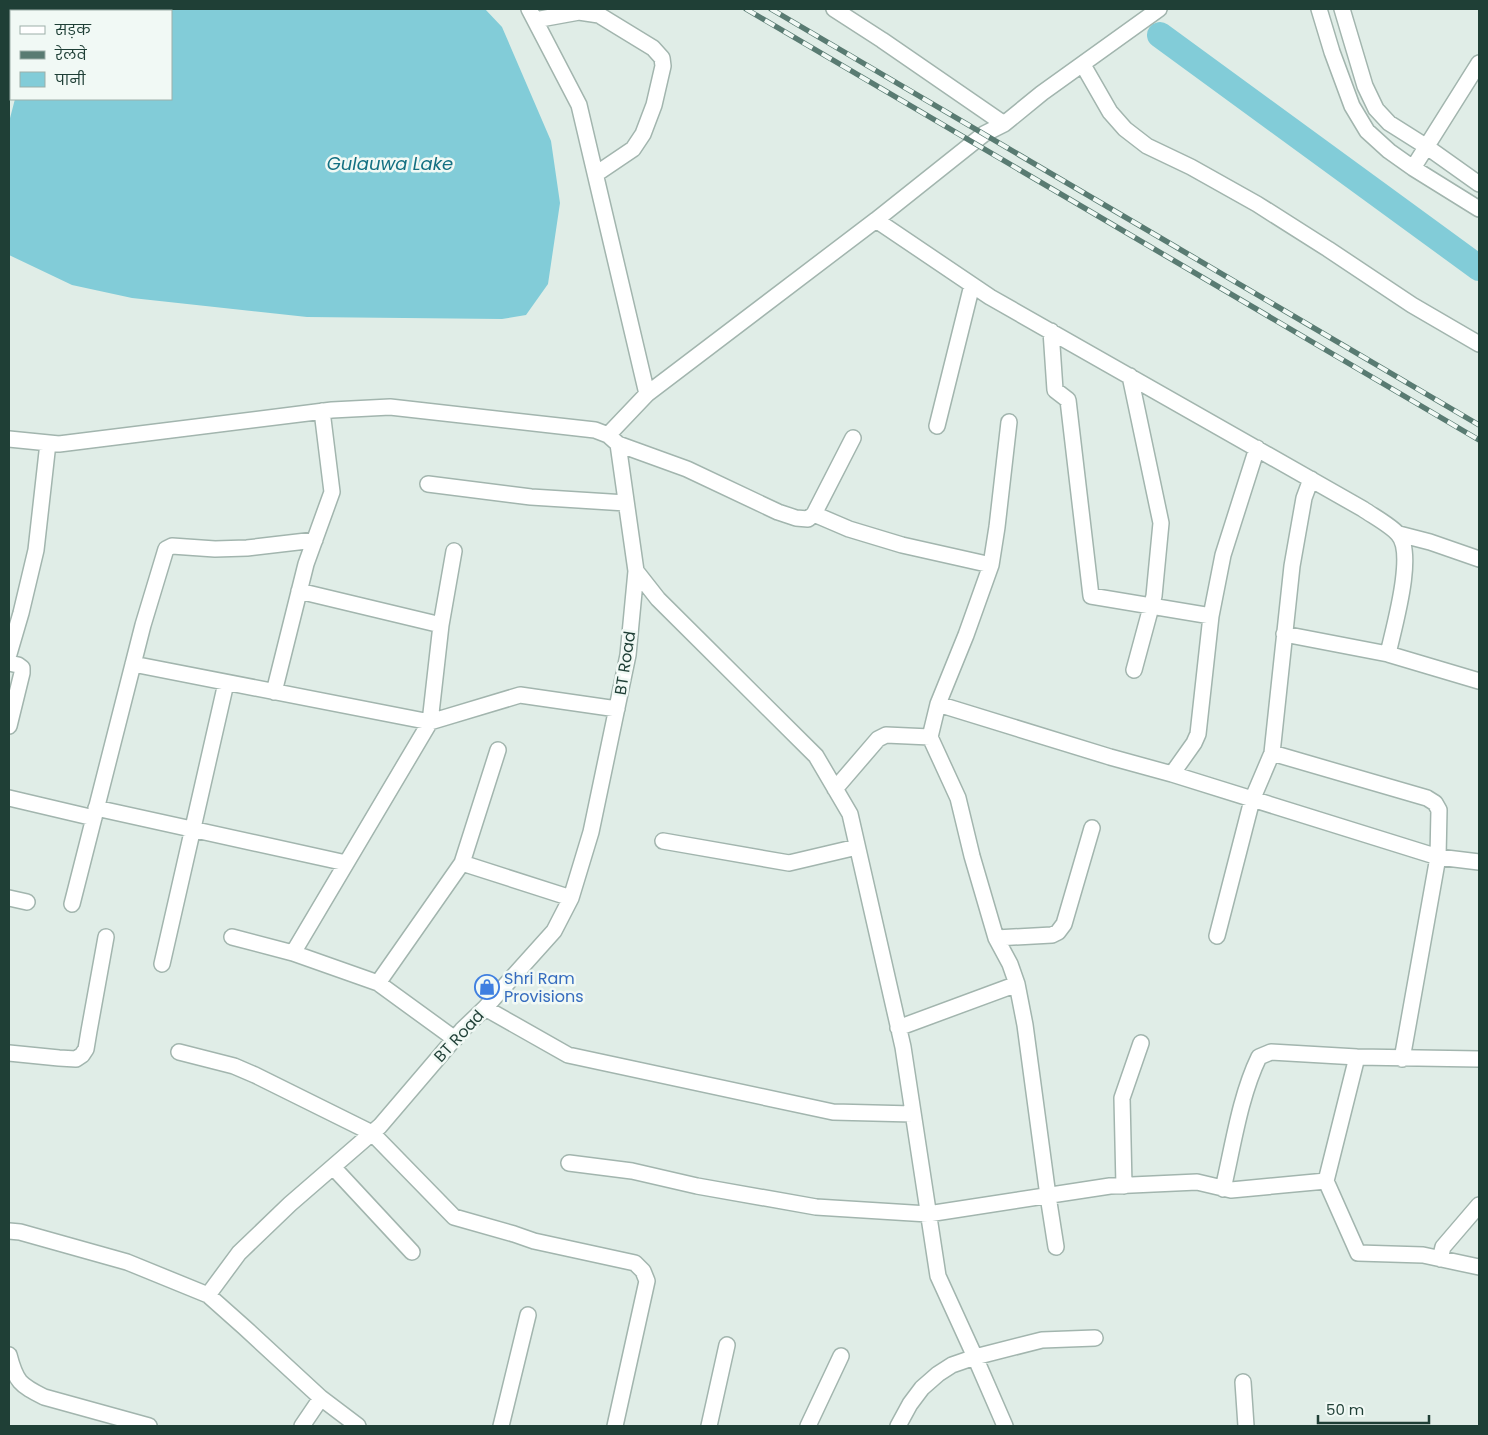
<svg xmlns="http://www.w3.org/2000/svg" width="1488" height="1435" font-family="Poppins,'Noto Sans Devanagari',sans-serif">
	<style>
		.water { fill: #82ccd8 }
		.lines { fill: none; stroke-linecap: round; stroke-linejoin: round }
		.river { stroke: #82ccd8; stroke-width: 26 }
		.minor-casing { stroke: #a2b5ae; stroke-width: 18 }
		.minor { stroke: #fff; stroke-width: 15 }
		.rail-casing { stroke: #597b72; stroke-width: 5.5 }
		.rail { stroke: #f1f9f5; stroke-width: 4; stroke-dasharray: 11; stroke-linecap: butt }
		.labels { text-anchor: middle; dominant-baseline: central; stroke-width: 5; stroke-linejoin: round; paint-order: stroke }
		.street-label { font-size: 16px; fill: #1f3f36; stroke: #f1f9f5 }
		.shop-label { font-size: 16px; fill: #366cbe; stroke: #f1f9f5; text-anchor: start }
		.water-label { font-size: 18px; font-style: italic; fill: #137082; stroke: #f1f9f5 }
	</style>
	<rect width="100%" height="100%" fill="#e0ede7"/>
	<!-- water -->
	<path class="water" d="M 42,9 L 485,9 L 502,27 L 551,141 L 560,203 L 548,284 L 526,315 L 502,319 L 307,317 L 132,298 L 72,285 L 9,255 L 9,122 L 15,99 L 171,99 L 171,11 L 40,11 Z"/>
	<g class="lines">
		<!-- river -->
		<path class="river" d="M 1160,35 L 1479,268"/>
		<defs>
			<path id="minor" d="M 529,9 L 579,105 L 647,394
				M 834,9 L 882,40 L 1004,124
				M 1319,9 L 1332,52 L 1352,106 L 1367,131 L 1389,151 L 1413,168 L 1479,209
				M 1342,9 L 1365,86 L 1376,109 L 1389,123 L 1427,147 L 1479,184
				M 535,20 L 579,12 L 599,15 L 653,48 L 662,58 L 663,66 L 654,105 L 643,134 L 633,149 L 596,174
				M 1083,65 L 1110,112 L 1125,129 L 1147,146 L 1191,167 L 1257,204 L 1328,249 L 1412,305 L 1479,344
				M 1413,168 L 1479,63
				M 876,220 L 990,297 L 1363,509 C 1373,516 1390,525 1398,534 C 1416,553 1393,630 1388,654
				M 1051,331 L 1055,390 L 1068,400 L 1091,596 L 1211,616
				M 1130,376 L 1161,523 L 1154,596 L 1134,670
				M 1009,422 L 997,527 L 991,565 L 966,635 L 938,704 L 930,737 L 958,798 L 972,856 L 996,938 L 1010,964 L 1017,984 L 1025,1025 L 1048,1196 L 1056,1247
				M 937,426 L 972,285
				M 608,435 L 647,394 L 876,220 L 984,134 L 1004,124 L 1042,93 L 1159,9
				M 9,439 L 59,444 L 332,410 L 390,407 L 595,430 L 608,435 L 618,444 L 636,571 L 658,599 L 816,756 L 850,814 L 903,1047 L 938,1276 L 975,1357 L 1005,1426
				M 618,444 L 687,469 L 778,512 L 796,518 L 808,519 L 814,514 L 853,438
				M 428,484 L 531,497 L 626,503
				M 814,514 L 849,529 L 902,545 L 991,565
				M 1399,534 L 1430,542 L 1479,559
				M 454,551 L 441,625 L 430,722 L 293,953 L 378,983 L 455,1039
				M 299,591 L 441,625
				M 1284,634 L 1388,654 L 1479,681
				M 9,654 L 21,613 L 36,550 L 48,443
				M 9,663 L 18,665 L 22,668 L 22,673 L 9,726
				M 133,664 L 430,722 L 520,695 L 617,709
				M 274,692 L 306,564 L 332,492 L 322,411
				M 938,704 L 1110,757 L 1172,774 L 1438,857 L 1479,862
				M 1272,753 L 1427,798 L 1435,803 L 1439,810 L 1438,857 L 1402,1059
				M 1172,774 L 1194,743 L 1198,734 L 1211,616 L 1223,555 L 1257,448
				M 835,789 L 878,739 L 886,735 L 930,737
				M 9,798 L 94,818
				M 96,808 L 346,863
				M 663,841 L 789,863 L 857,847
				M 462,863 L 571,898
				M 9,898 L 27,902
				M 72,904 L 143,625 L 166,549 L 172,546 L 215,549 L 247,548 L 315,540
				M 1217,936 L 1252,800 L 1272,753 L 1292,566 L 1304,498 L 1311,479
				M 232,937 L 293,953
				M 996,938 L 1052,935 L 1058,932 L 1064,924 L 1092,828
				M 162,964 L 226,683
				M 378,983 L 462,863 L 498,750
				M 485,1008 L 568,1055 L 833,1112 L 913,1114
				M 898,1028 L 1017,984
				M 179,1052 L 234,1066 L 255,1075 L 372,1133 L 454,1217 L 514,1234 L 534,1241 L 635,1263 L 643,1271 L 647,1281 L 615,1426
				M 9,1053 L 59,1058 L 76,1059 L 82,1055 L 86,1049 L 89,1031 L 106,937
				M 569,1163 L 632,1171 L 697,1186 L 816,1207 L 928,1214 L 1110,1186 L 1197,1182 L 1231,1190 L 1326,1181 L 1358,1253 L 1423,1255 L 1479,1267
				M 333,1167 L 412,1252
				M 1326,1181 L 1357,1057
				M 1124,1186 L 1122,1098 L 1141,1043
				M 1223,1189 C 1233,1146 1240,1096 1259,1057 L 1271,1052 L 1357,1057 L 1479,1059
				M 9,1231 L 20,1232 L 127,1262 L 208,1295 L 244,1327 L 321,1398 L 358,1426
				M 1440,1259 L 1443,1247 L 1479,1205
				M 208,1295 L 239,1253 L 290,1204 L 380,1126 L 462,1030 L 485,1008 L 554,931 L 571,898 L 591,832 L 628,655 L 636,571
				M 9,1355 C 16,1382 20,1385 44,1397 L 149,1426
				M 1243,1382 L 1246,1426
				M 302,1426 L 321,1398
				M 501,1426 L 528,1315
				M 709,1426 L 727,1345
				M 808,1426 L 841,1356
				M 898,1426 L 910,1404 L 922,1388 L 938,1374 L 952,1365 L 975,1357 L 1042,1340 L 1095,1338"/>
		</defs>
		<!-- minor casing -->
		<use href="#minor" class="minor-casing"/>
		<!-- minor -->
		<use href="#minor" class="minor"/>
		<defs>
			<path id="rail" d="M 746,9 L 1479,440
				M 771,9 L 1479,425"/>
		</defs>
		<!-- rail casing -->
		<use href="#rail" class="rail-casing"/>
		<!-- rail -->
		<use href="#rail" class="rail"/>
	</g>
	<!-- icons -->
	<defs>
		<symbol id="shop-ring" viewBox="-11 -11 22 22"><circle r="9.5" fill="#f1f9f5" stroke="#3f7fe0" stroke-width="1.5"/><path d="M-5-2.5h2.3a2.7 3.5 0 0 1 5.4 0H5L5.5 6h-11ZM-1.5-2.5h3a1.5 2.3 0 0 0-3 0Z" fill="#3f7fe0"/></symbol>
	</defs>
	<g fill-rule="evenodd">
		<use href="#shop-ring" x="473" y="973" width="28" height="28"/>
	</g>
	<g class="labels">
		<!-- street labels -->
		<g class="street-label">
			<text transform="translate(625 663) rotate(-81)">BT Road</text>
			<text transform="translate(459 1036) rotate(-47)">BT Road</text>
		</g>
		<!-- shop labels -->
		<g class="shop-label">
			<text x="504" y="978">Shri Ram<tspan x="504" dy="18">Provisions</tspan></text>
		</g>
		<!-- water labels -->
		<g class="water-label">
			<text x="390" y="163">Gulauwa Lake</text>
		</g>
	</g>
	<!-- border -->
	<rect width="1488" height="1435" fill="none" stroke="#1f3f36" stroke-width="20"/>
	<!-- legend -->
	<rect x="10" y="10" width="162" height="90" fill="#f1f9f5" stroke="#9dafa9"/>
	<rect x="20" y="26" width="25" height="8" fill="#ffffff" stroke="#9dafa9"/>
	<text x="55" y="35" font-size="15" fill="#1f3f36">सड़क</text>
	<rect x="20" y="51" width="25" height="8" fill="#597b72" stroke="#9dafa9"/>
	<text x="55" y="60" font-size="15" fill="#1f3f36">रेलवे</text>
	<rect x="20" y="72" width="25" height="15" fill="#82ccd8" stroke="#9dafa9"/>
	<text x="55" y="85" font-size="15" fill="#1f3f36">पानी</text>
	<!-- scale -->
	<path d="M1318 1415v8h111v-8" fill="none" stroke="#1f3f36" stroke-width="2.5"/>
	<text x="1326" y="1415" font-size="15" fill="#1f3f36" stroke="#f1f9f5" stroke-width="4" paint-order="stroke">50 m</text>
</svg>
